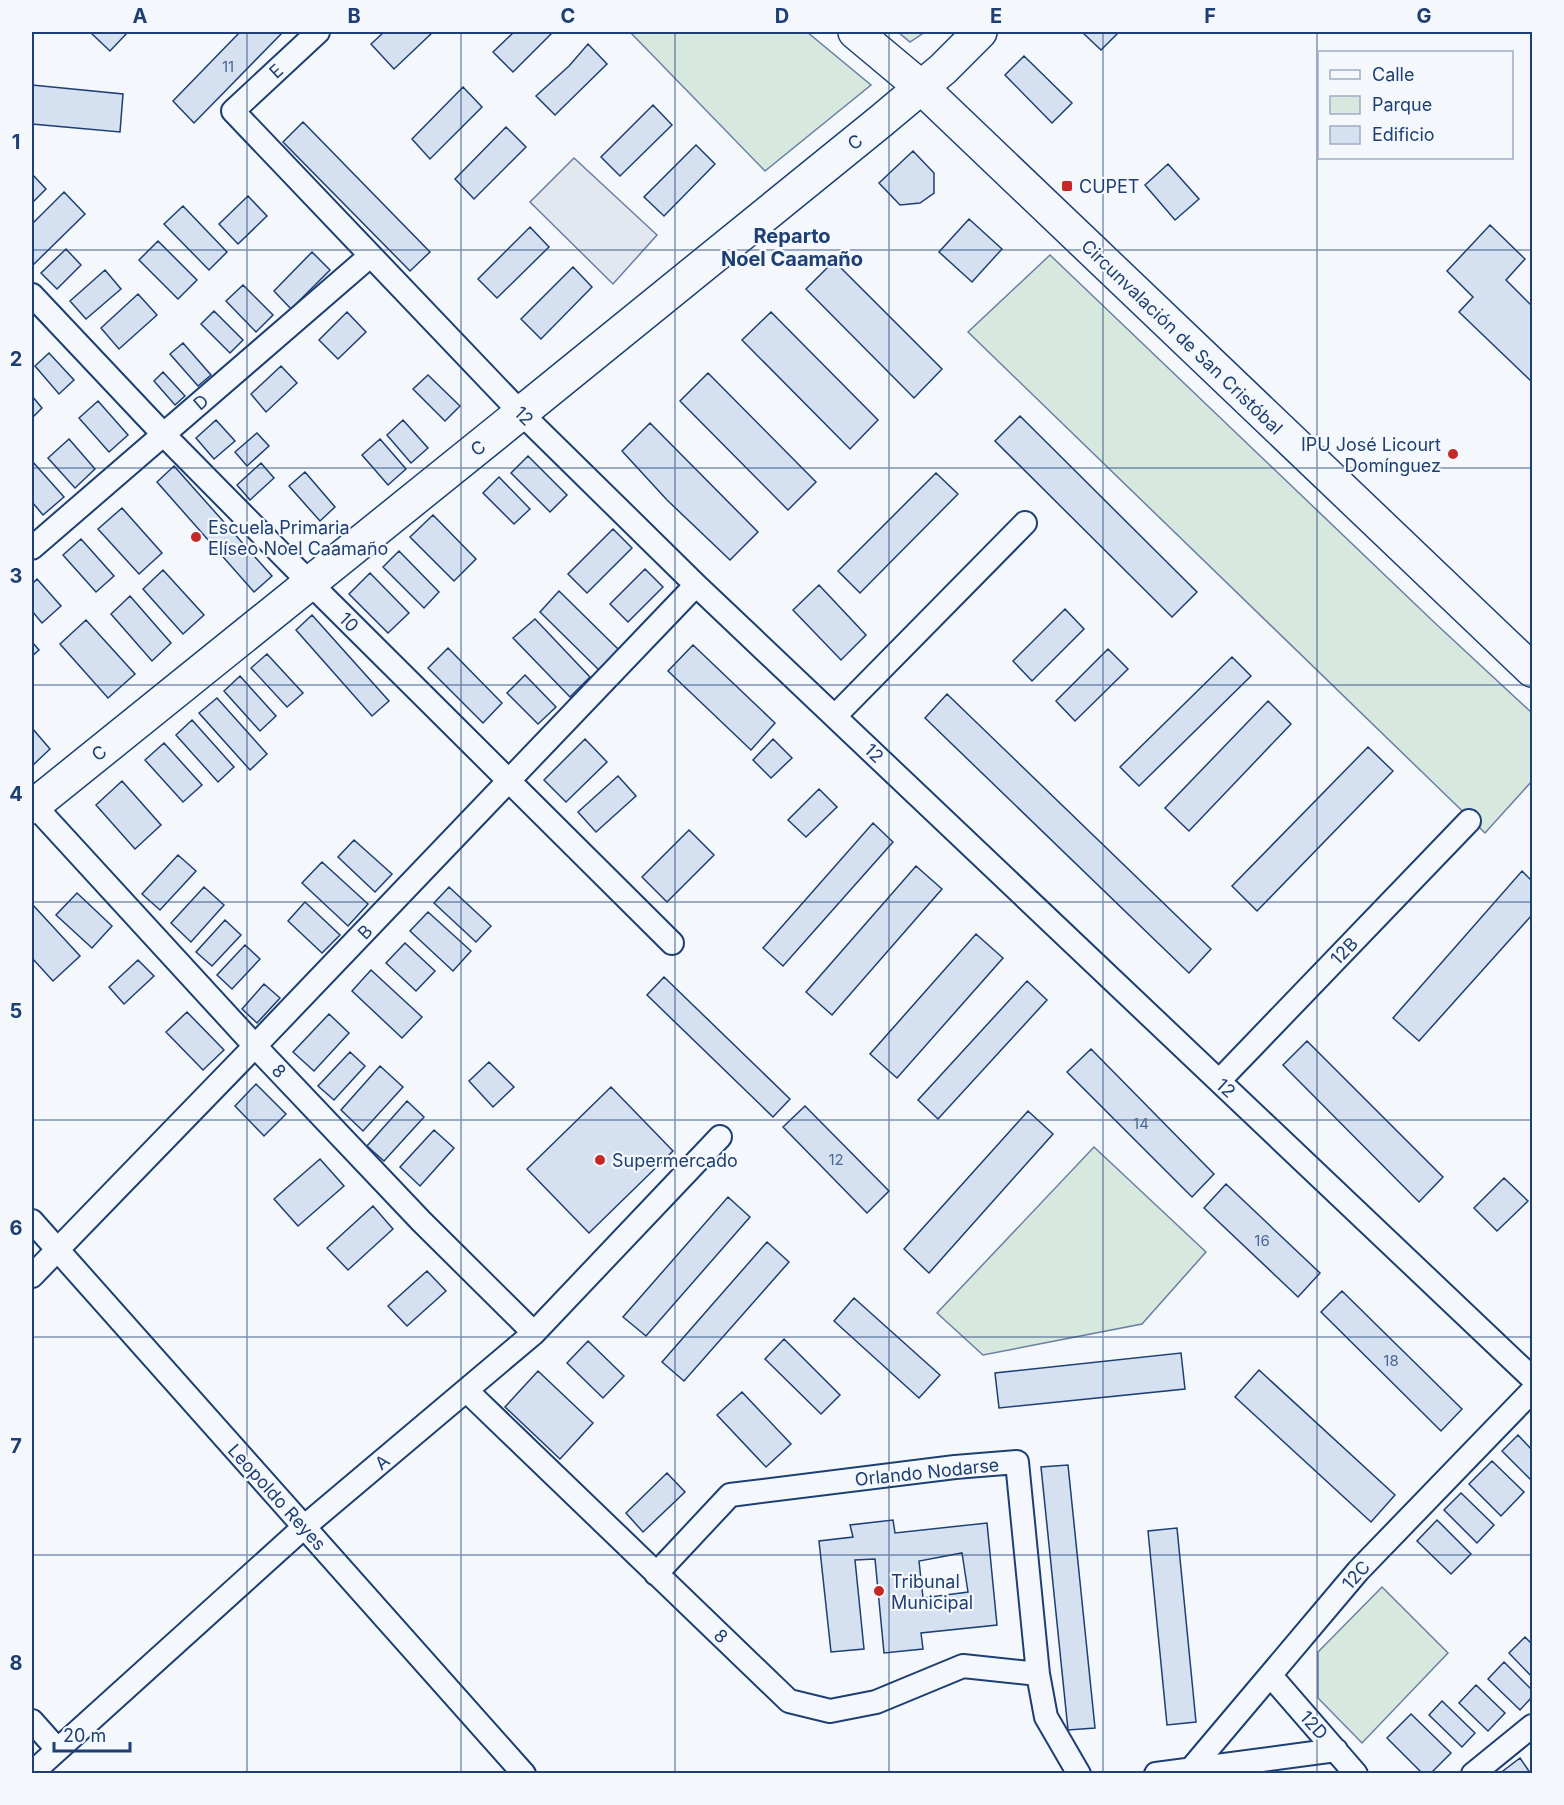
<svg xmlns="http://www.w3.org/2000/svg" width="1564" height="1805" font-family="Inter,sans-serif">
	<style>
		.green { fill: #d7e8df; stroke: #687fa3; stroke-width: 1.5 }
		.parking { fill: #e3e8f0; stroke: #687fa3; stroke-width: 1.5 }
		.building { fill: #d5e0f0; stroke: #1d3f73; stroke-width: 1.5; fill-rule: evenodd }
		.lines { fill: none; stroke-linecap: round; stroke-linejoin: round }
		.street-casing { stroke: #1d3f73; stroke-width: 26 }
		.secondary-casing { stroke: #1d3f73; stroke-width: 36 }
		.street { stroke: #f4f7fb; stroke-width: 22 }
		.secondary { stroke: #f4f7fb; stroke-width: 33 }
		.grid { fill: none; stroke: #1d3f73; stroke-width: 1.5; stroke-opacity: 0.55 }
		.poi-dot { fill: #c62828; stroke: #f4f7fb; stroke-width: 2 }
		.labels { text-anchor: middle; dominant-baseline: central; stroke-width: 4.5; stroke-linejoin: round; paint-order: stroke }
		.number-label { font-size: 15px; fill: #4b6792 }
		.street-label { font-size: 18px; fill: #1d3f73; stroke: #f4f7fb }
		.poi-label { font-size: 18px; fill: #1d3f73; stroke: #f4f7fb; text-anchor: start }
		.neighbourhood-label { font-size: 20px; font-weight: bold; fill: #1d3f73; stroke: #f4f7fb }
		.neatline { fill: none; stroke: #1d3f73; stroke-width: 2 }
		.grid-label { font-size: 20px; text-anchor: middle; font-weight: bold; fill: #1d3f73 }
	</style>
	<rect width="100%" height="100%" fill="#f4f7fb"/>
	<!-- green -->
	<path class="green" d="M 630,32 L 807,32 L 871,85 L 765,171 Z
		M 898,32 L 925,32 L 910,42 Z
		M 1050,255 L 1436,624 L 1532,713 L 1532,781 L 1485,833 L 968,332 Z
		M 1094,1147 L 1206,1252 L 1142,1324 L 983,1355 L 937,1313 Z
		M 1382,1587 L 1448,1653 L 1362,1743 L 1318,1698 L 1318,1652 Z"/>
	<!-- parking -->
	<path class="parking" d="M 574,158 L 657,235 L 613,284 L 530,202 Z"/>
	<!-- building -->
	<path class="building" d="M 90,32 L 128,32 L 110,51 Z
		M 240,32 L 283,32 L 194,123 L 173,101 Z
		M 384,32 L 433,32 L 394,69 L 371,44 Z
		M 514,32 L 553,32 L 513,72 L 493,52 Z
		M 1082,32 L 1119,32 L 1101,50 Z
		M 588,44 L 607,64 L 555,115 L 536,96 L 569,66 Z
		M 1024,56 L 1072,103 L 1052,123 L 1005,75 Z
		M 32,85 L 123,94 L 120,132 L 32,124 Z
		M 463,87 L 482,107 L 430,159 L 412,139 Z
		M 653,105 L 672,125 L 620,176 L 601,157 Z
		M 303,122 L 430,252 L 410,271 L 283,142 Z
		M 506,127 L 526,147 L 474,199 L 455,179 Z
		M 696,145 L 715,164 L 664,216 L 644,197 Z
		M 913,151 L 934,173 L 934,193 L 920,203 L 900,205 L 879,183 Z
		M 1168,164 L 1199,199 L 1175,220 L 1145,185 Z
		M 32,174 L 46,189 L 32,203 Z
		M 64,192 L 85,214 L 32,266 L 32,224 Z
		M 248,196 L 267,216 L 238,244 L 219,224 Z
		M 183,206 L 227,252 L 209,270 L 164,224 Z
		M 969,219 L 1002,249 L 972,282 L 939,252 Z
		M 1490,225 L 1525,259 L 1506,280 L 1532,306 L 1532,382 L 1459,312 L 1473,297 L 1447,271 Z
		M 530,227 L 549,247 L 497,298 L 478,279 Z
		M 158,241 L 197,280 L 178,299 L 139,260 Z
		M 66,249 L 81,265 L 57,289 L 41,273 Z
		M 312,252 L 330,270 L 291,309 L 274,291 Z
		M 834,261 L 942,369 L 914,398 L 806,289 Z
		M 573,267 L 592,287 L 541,339 L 521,319 Z
		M 105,270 L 121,289 L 86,319 L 70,301 Z
		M 243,285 L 273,315 L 256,332 L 226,301 Z
		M 138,294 L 157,315 L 119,349 L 101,328 Z
		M 214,311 L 243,340 L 230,353 L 201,324 Z
		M 347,312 L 366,332 L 338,359 L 319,340 Z
		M 771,312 L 878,420 L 850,449 L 742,340 Z
		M 183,343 L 211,375 L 198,386 L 170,354 Z
		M 49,353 L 74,380 L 59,394 L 35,366 Z
		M 281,366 L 297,383 L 266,412 L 251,394 Z
		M 163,372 L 185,396 L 175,405 L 154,381 Z
		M 708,373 L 816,482 L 788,510 L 680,401 Z
		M 428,375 L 460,406 L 445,421 L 413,389 Z
		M 32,396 L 42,408 L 32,418 Z
		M 98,401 L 128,435 L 109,452 L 79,418 Z
		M 1020,416 L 1197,592 L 1172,617 L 995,441 Z
		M 216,420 L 235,441 L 214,459 L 196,438 Z
		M 403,420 L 428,448 L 411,463 L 387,435 Z
		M 650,423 L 758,532 L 730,560 L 667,500 L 622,451 Z
		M 257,433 L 269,446 L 247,466 L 235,452 Z
		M 69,439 L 95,469 L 75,488 L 48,458 Z
		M 380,439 L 406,469 L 388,485 L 362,455 Z
		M 528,456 L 567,495 L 550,512 L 511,473 Z
		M 32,461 L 64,497 L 43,515 L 32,502 Z
		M 261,463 L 274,478 L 250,500 L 237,485 Z
		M 174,466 L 272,576 L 254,592 L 157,482 Z
		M 305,472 L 335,507 L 320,521 L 289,486 Z
		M 936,473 L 958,494 L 860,593 L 838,571 Z
		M 499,477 L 530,509 L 514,524 L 483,493 Z
		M 122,508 L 162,553 L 139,574 L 98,529 Z
		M 433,515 L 476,559 L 454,581 L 410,537 Z
		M 613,529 L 632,548 L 587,593 L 568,574 Z
		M 81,539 L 114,576 L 96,592 L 63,555 Z
		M 399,551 L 439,592 L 424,608 L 383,567 Z
		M 645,569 L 663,587 L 628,622 L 610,604 Z
		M 163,570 L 204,615 L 183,634 L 143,589 Z
		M 370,573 L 409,613 L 388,633 L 349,594 Z
		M 37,579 L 61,606 L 42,623 L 32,611 L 32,584 Z
		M 819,585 L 866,635 L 841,660 L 793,610 Z
		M 559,591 L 619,650 L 599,670 L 540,612 Z
		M 130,596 L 171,643 L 152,661 L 111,614 Z
		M 1065,609 L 1084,629 L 1032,681 L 1013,661 Z
		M 312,615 L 389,701 L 372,716 L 296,630 Z
		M 535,619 L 590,677 L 570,697 L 513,638 Z
		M 86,620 L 135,674 L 108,698 L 60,644 Z
		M 32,642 L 39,650 L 32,656 Z
		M 693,645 L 775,723 L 751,750 L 668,671 Z
		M 448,648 L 502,703 L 483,723 L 428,668 Z
		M 1108,649 L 1128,669 L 1075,721 L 1056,701 Z
		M 267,654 L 303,693 L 287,707 L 251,668 Z
		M 1232,657 L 1251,676 L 1139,786 L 1120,767 Z
		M 525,675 L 556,707 L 538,724 L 507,693 Z
		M 240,676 L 276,716 L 260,731 L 224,691 Z
		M 947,694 L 1211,949 L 1189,973 L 925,718 Z
		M 217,698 L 267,754 L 250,770 L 199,713 Z
		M 1268,701 L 1291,724 L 1189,831 L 1165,808 Z
		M 192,720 L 234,767 L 218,782 L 176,735 Z
		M 32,728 L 50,749 L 32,766 Z
		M 585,739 L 607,762 L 566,802 L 544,780 Z
		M 773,739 L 792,758 L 771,778 L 753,760 Z
		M 164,743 L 202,785 L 183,802 L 145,760 Z
		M 1368,747 L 1393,771 L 1257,911 L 1232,886 Z
		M 618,776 L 636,796 L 596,832 L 578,812 Z
		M 122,781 L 161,825 L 135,849 L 96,805 Z
		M 819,789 L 837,807 L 806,837 L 788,820 Z
		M 873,823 L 893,842 L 783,966 L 763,948 Z
		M 689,830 L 714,855 L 667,902 L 642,877 Z
		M 354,840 L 392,874 L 375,892 L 338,857 Z
		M 178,855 L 196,871 L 160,910 L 142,894 Z
		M 322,862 L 368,904 L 348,926 L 302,883 Z
		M 916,866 L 942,889 L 832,1015 L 806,992 Z
		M 1522,871 L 1532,881 L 1532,915 L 1419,1041 L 1393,1018 Z
		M 204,887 L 224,905 L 191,942 L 171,923 Z
		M 449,887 L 491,926 L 476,942 L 434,903 Z
		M 77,893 L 112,926 L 92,948 L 56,915 Z
		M 305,902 L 340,935 L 322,953 L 288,921 Z
		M 32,904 L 80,956 L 53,981 L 32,958 Z
		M 428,912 L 471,951 L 453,971 L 410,931 Z
		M 225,920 L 241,935 L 212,966 L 196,952 Z
		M 976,934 L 1003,958 L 897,1078 L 870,1054 Z
		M 405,943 L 435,971 L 416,991 L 386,963 Z
		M 245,945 L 260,959 L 232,989 L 217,975 Z
		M 138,960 L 154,976 L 124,1004 L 109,987 Z
		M 371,970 L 422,1017 L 402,1038 L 352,991 Z
		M 664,977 L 790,1099 L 773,1117 L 647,995 Z
		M 1027,981 L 1047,1000 L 938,1119 L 918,1100 Z
		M 264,984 L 280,998 L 257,1023 L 242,1009 Z
		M 187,1012 L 224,1050 L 203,1070 L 166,1032 Z
		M 329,1014 L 349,1033 L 314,1071 L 293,1052 Z
		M 1307,1041 L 1443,1177 L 1419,1202 L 1283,1065 Z
		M 1091,1049 L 1214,1174 L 1192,1197 L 1067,1072 Z
		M 350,1052 L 365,1066 L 334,1100 L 318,1086 Z
		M 489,1062 L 514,1087 L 493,1107 L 469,1081 Z
		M 380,1066 L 403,1087 L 363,1131 L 341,1110 Z
		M 256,1084 L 286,1114 L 264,1136 L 235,1106 Z
		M 611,1087 L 673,1151 L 589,1233 L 527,1169 Z
		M 407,1101 L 424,1117 L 384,1161 L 367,1146 Z
		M 805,1106 L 889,1191 L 867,1213 L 783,1127 Z
		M 1028,1111 L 1053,1134 L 929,1273 L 904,1249 Z
		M 434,1130 L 454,1148 L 420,1186 L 400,1167 Z
		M 320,1159 L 344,1186 L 298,1226 L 274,1199 Z
		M 1504,1178 L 1528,1201 L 1497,1231 L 1474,1208 Z
		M 1226,1184 L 1320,1273 L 1298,1297 L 1204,1208 Z
		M 728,1197 L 750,1217 L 646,1336 L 623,1317 Z
		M 373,1206 L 393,1229 L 348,1270 L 327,1248 Z
		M 767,1242 L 789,1262 L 684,1381 L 662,1362 Z
		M 427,1271 L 446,1291 L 407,1326 L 388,1306 Z
		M 1342,1291 L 1462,1409 L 1441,1431 L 1321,1312 Z
		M 854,1298 L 940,1375 L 919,1398 L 834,1321 Z
		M 784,1339 L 840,1395 L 821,1414 L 765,1359 Z
		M 588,1341 L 624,1376 L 603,1398 L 567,1363 Z
		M 1181,1353 L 1185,1389 L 999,1408 L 995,1373 Z
		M 1259,1370 L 1395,1495 L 1371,1522 L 1235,1397 Z
		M 538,1371 L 593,1423 L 560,1459 L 505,1407 Z
		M 742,1392 L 791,1444 L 766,1467 L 717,1415 Z
		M 1518,1435 L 1532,1450 L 1532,1481 L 1502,1451 Z
		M 1492,1461 L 1524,1492 L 1501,1516 L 1469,1484 Z
		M 1068,1465 L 1095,1728 L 1068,1730 L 1041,1467 Z
		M 667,1473 L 685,1492 L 643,1532 L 626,1513 Z
		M 1461,1493 L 1494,1525 L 1477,1543 L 1444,1510 Z
		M 893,1520 L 895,1533 L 987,1523 L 997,1625 L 921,1633 L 923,1649 L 884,1653 L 875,1559 L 855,1560 L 864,1649 L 831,1652 L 819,1541 L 853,1537 L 850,1525 ZM 962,1553 L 968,1592 L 923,1598 L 919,1561 Z
		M 1437,1520 L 1471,1554 L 1451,1574 L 1417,1541 Z
		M 1177,1528 L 1196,1722 L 1167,1725 L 1148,1531 Z
		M 1525,1637 L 1532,1644 L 1532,1677 L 1509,1653 Z
		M 1504,1662 L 1532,1690 L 1532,1697 L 1520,1710 L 1488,1679 Z
		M 1476,1685 L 1505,1713 L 1488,1731 L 1459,1703 Z
		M 1442,1701 L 1475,1733 L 1462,1747 L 1429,1715 Z
		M 1411,1714 L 1451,1753 L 1430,1774 L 1423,1774 L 1387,1738 Z
		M 1520,1758 L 1531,1774 L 1499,1774 Z"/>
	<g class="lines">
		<defs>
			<path id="street" d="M 318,32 L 233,111 L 521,413 L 696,585 L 1532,1378
				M 32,295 L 164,435 L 310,583 L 672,943
				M 32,548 L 370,256
				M 835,716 L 1025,523
				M 32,803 L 255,1046 L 421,1221 L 534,1333
				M 1219,1081 L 1469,821
				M 32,1221 L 524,1774
				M 32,1276 L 255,1046 L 696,585
				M 467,1391 L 789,1701 L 830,1711 L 876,1702 L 963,1666 L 1038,1674
				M 656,1574 L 730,1495 L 955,1467 L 1017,1462 L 1038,1674 L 1046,1717 L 1079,1774
				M 1271,1676 L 1356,1774
				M 32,1721 L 57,1749
				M 1191,1769 L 1358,1571 L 1532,1391
				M 32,1773 L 304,1527 L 534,1333 L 720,1137
				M 1156,1774 L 1336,1750
				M 1473,1774 L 1532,1726"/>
			<path id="secondary" d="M 855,32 L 922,88 L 1532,670
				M 32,807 L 537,400 L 881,121 L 943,69 L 980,32"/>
		</defs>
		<!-- street casing -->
		<use href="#street" class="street-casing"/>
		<!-- secondary casing -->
		<use href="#secondary" class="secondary-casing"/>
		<!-- street -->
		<use href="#street" class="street"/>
		<!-- secondary -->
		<use href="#secondary" class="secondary"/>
	</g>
	<!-- grid -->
	<path class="grid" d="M 247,32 L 247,1774M 461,32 L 461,1774M 675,32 L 675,1774M 889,32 L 889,1774M 1103,32 L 1103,1774M 1317,32 L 1317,1774M 32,250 L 1532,250M 32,468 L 1532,468M 32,685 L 1532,685M 32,902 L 1532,902M 32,1120 L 1532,1120M 32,1337 L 1532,1337M 32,1555 L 1532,1555"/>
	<!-- markers -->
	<g class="poi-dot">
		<rect x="1061" y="180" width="12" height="12" rx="3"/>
		<circle cx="1453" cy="454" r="6"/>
		<circle cx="196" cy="537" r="6"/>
		<circle cx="600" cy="1160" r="6"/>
		<circle cx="879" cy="1591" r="6"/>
	</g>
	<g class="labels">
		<!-- number labels -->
		<g class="number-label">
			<text x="228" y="66">11</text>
			<text x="1141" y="1123">14</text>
			<text x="836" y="1159">12</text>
			<text x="1262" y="1240">16</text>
			<text x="1391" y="1360">18</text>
		</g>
		<!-- street labels -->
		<g class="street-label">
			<text transform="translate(276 71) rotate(-43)">E</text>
			<text transform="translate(855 142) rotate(-39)">C</text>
			<text transform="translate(1182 337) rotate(44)">Circunvalación de San Cristóbal</text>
			<text transform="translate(201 402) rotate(-41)">D</text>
			<text transform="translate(524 416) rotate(45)">12</text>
			<text transform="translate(478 448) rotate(-39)">C</text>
			<text transform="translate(349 622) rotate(45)">10</text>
			<text transform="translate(99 753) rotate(-39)">C</text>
			<text transform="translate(874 753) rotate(44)">12</text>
			<text transform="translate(365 932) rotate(-46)">B</text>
			<text transform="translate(1344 951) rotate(-46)">12B</text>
			<text transform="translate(279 1071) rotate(47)">8</text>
			<text transform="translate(1226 1088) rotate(43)">12</text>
			<text transform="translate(382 1462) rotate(-40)">A</text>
			<text transform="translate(927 1472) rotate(-6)">Orlando Nodarse</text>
			<text transform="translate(277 1497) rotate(48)">Leopoldo Reyes</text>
			<text transform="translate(1356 1575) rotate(-48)">12C</text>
			<text transform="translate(721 1636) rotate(44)">8</text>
			<text transform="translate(1314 1725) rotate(48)">12D</text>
		</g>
		<!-- poi labels -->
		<g class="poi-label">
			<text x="1079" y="186">CUPET</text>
			<text x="1441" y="444" text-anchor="end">IPU José Licourt<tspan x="1441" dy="21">Domínguez</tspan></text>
			<text x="208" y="527">Escuela Primaria<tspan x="208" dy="21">Elíseo Noel Caamaño</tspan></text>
			<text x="612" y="1160">Supermercado</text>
			<text x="891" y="1581">Tribunal<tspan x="891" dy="21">Municipal</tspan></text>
		</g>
		<!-- neighbourhood labels -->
		<g class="neighbourhood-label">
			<text x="792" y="236">Reparto<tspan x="792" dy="23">Noel Caamaño</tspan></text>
		</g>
	</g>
	<!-- border -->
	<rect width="1564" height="1805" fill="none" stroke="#f4f7fb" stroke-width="66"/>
	<!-- legend -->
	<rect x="1318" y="51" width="195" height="108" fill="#f4f7fb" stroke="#9eadc5" stroke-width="1.5"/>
	<rect x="1330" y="70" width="30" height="9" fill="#f4f7fb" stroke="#9eadc5" stroke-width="1.5"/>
	<text x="1372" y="81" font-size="18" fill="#1d3f73">Calle</text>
	<rect x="1330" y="96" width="30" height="18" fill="#d7e8df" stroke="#9eadc5" stroke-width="1.5"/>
	<text x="1372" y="111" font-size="18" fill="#1d3f73">Parque</text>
	<rect x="1330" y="126" width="30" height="18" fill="#d5e0f0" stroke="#9eadc5" stroke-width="1.5"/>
	<text x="1372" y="141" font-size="18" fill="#1d3f73">Edificio</text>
	<!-- scale -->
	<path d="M54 1742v9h76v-9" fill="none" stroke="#1d3f73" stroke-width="3"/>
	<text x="63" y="1742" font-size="18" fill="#1d3f73" stroke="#f4f7fb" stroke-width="4.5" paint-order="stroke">20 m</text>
	<rect x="33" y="33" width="1498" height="1739" class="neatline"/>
	<g class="grid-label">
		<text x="140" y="23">A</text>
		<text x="354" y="23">B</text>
		<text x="568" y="23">C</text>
		<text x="782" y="23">D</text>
		<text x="996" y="23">E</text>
		<text x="1210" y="23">F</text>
		<text x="1424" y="23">G</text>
		<text x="16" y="149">1</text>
		<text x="16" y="366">2</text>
		<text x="16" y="583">3</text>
		<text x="16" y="801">4</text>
		<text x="16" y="1018">5</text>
		<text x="16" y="1235">6</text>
		<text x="16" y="1453">7</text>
		<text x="16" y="1670">8</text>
	</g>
</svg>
